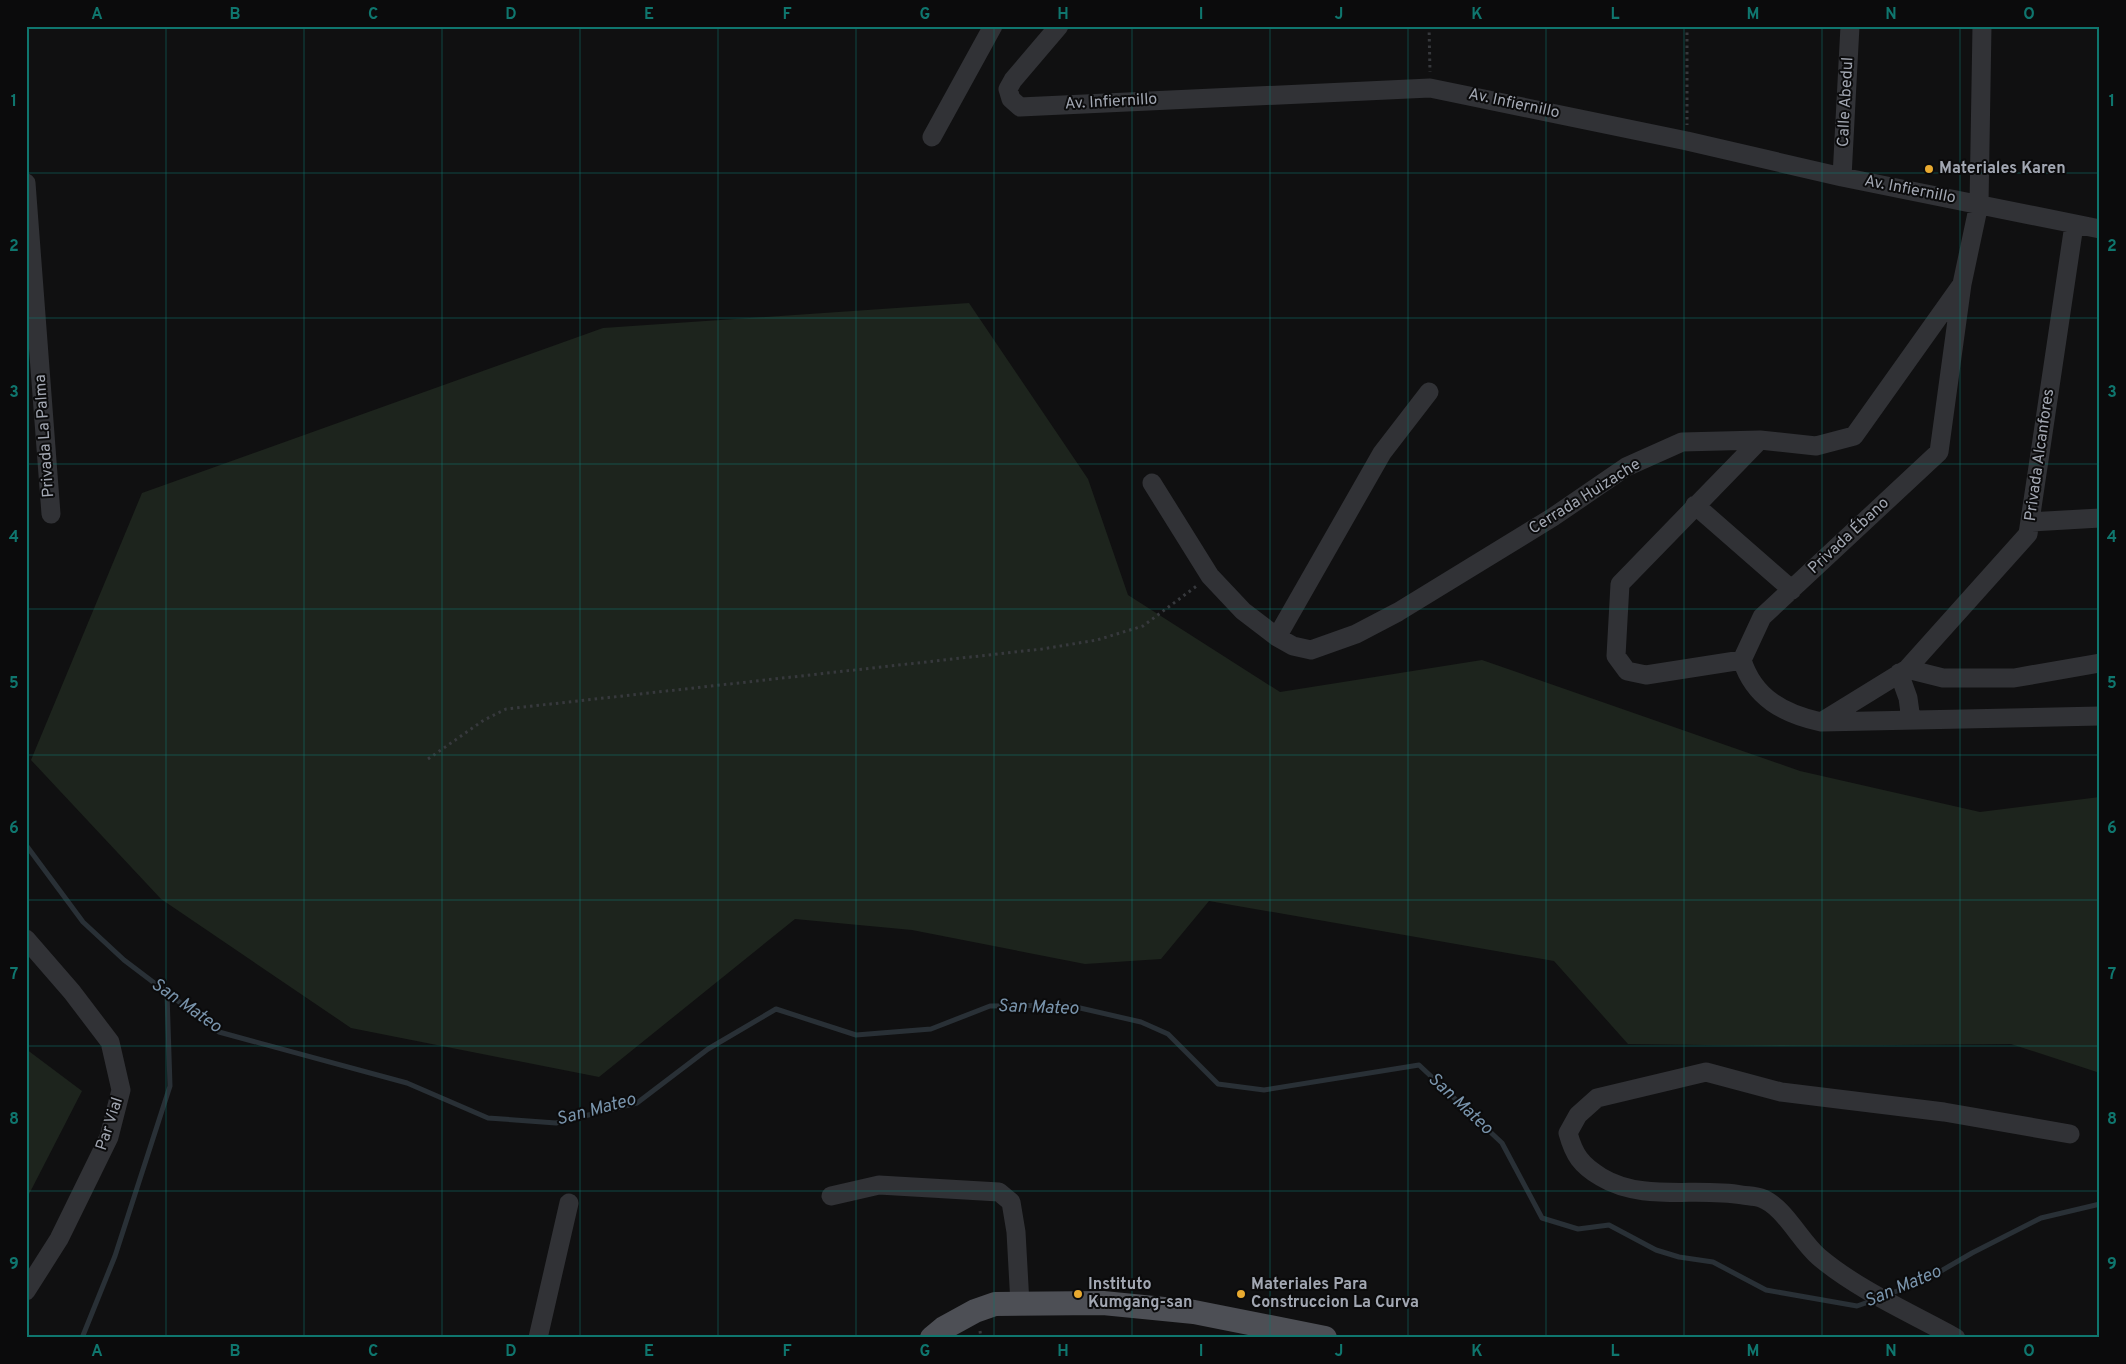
<svg xmlns="http://www.w3.org/2000/svg" width="2126" height="1364" font-family="Overpass,sans-serif">
	<style>
		.green { fill: #1d241d }
		.lines { fill: none; stroke-linecap: round; stroke-linejoin: round }
		.stream { stroke: #293036; stroke-width: 5 }
		.path { stroke: #37393d; stroke-width: 3; stroke-dasharray: 2.5 4; stroke-linecap: butt }
		.minor { stroke: #313236; stroke-width: 19 }
		.major { stroke: #4d4f55; stroke-width: 24 }
		.grid { fill: none; stroke: #0f766e; stroke-width: 1; stroke-opacity: 0.55 }
		.poi-dot { fill: #e9aa30; stroke: #0b0b0c; stroke-width: 2 }
		.labels { text-anchor: middle; dominant-baseline: central; stroke-width: 4; stroke-linejoin: round; paint-order: stroke }
		.street-label { font-size: 16px; fill: #a2a7b2; stroke: #0b0b0c }
		.poi-label { font-size: 16px; font-weight: bold; fill: #a2a7b2; stroke: #0b0b0c; text-anchor: start }
		.water-label { font-size: 18px; font-style: italic; fill: #7994ac; stroke: #0b0b0c }
		.neatline { fill: none; stroke: #0f766e; stroke-width: 2 }
		.grid-label { font-size: 16px; text-anchor: middle; font-weight: bold; fill: #0f766e }
	</style>
	<rect width="100%" height="100%" fill="#101011"/>
	<!-- green -->
	<path class="green" d="M 969,303 L 1088,479 L 1128,595 L 1280,692 L 1482,660 L 1800,771 L 1980,812 L 2100,797 L 2100,1073 L 2011,1044 L 1785,1046 L 1628,1044 L 1554,961 L 1209,901 L 1161,959 L 1085,964 L 912,930 L 795,919 L 599,1077 L 351,1028 L 161,899 L 31,760 L 142,493 L 603,328 Z
		M 26,1049 L 82,1091 L 26,1200 Z"/>
	<g class="lines">
		<!-- stream -->
		<path class="stream" d="M 26,845 L 83,922 L 124,960 L 219,1032 L 407,1083 L 488,1118 L 556,1123 L 637,1103 L 708,1049 L 776,1009 L 856,1035 L 931,1029 L 990,1006 L 1067,1005 L 1141,1022 L 1168,1034 L 1218,1084 L 1264,1090 L 1419,1065 L 1502,1143 L 1542,1218 L 1578,1229 L 1609,1225 L 1656,1250 L 1679,1257 L 1713,1262 L 1766,1290 L 1857,1306 L 1874,1300
			M 1886,1295 L 1922,1282 L 1972,1253 L 2041,1218 L 2100,1204
			M 82,1338 L 115,1256 L 170,1086 L 167,993"/>
		<!-- path -->
		<path class="path" d="M 1429,26 L 1430,72
			M 1687,26 L 1687,125
			M 428,759 L 484,720 L 506,709 L 1042,649 L 1097,640 L 1143,626 L 1198,585
			M 980,1331 L 981,1338"/>
		<!-- minor -->
		<path class="minor" d="M 1059,26 L 1013,80 L 1008,89 L 1011,99 L 1020,107 L 1430,88 L 1687,141 L 1842,177 L 2100,229
			M 1982,26 L 1979,204 L 1962,284 L 1939,452 L 1762,617 L 1742,660 C 1754,698 1784,714 1821,722 L 1907,669 L 2028,534 L 2074,225
			M 932,137 L 993,26
			M 1842,177 L 1850,26
			M 26,183 L 51,514
			M 1152,483 L 1210,576 L 1243,611 L 1277,637 L 1293,646 L 1311,650 L 1356,634 L 1398,612 L 1553,517 L 1626,467 L 1682,442 L 1760,440 L 1816,446 L 1854,436 L 1960,287
			M 1695,505 L 1792,590
			M 2030,522 L 2100,518
			M 1277,637 L 1382,453 L 1429,392
			M 1742,660 L 1646,675 L 1627,671 L 1616,656 L 1620,584 L 1760,440
			M 1907,669 L 1943,678 L 2014,678 L 2100,663
			M 1899,673 L 1908,698 L 1911,720
			M 1822,722 L 2100,716
			M 26,939 L 72,992 L 110,1042 L 121,1090 L 109,1137 L 59,1239 L 26,1291
			M 831,1196 L 879,1185 L 999,1192 L 1011,1202 L 1016,1232 L 1020,1304
			M 538,1338 L 569,1203
			M 1956,1338 C 1911,1313 1858,1290 1819,1257 C 1800,1241 1784,1206 1761,1198 C 1755,1196 1748,1196 1742,1195 C 1695,1187 1642,1202 1601,1177 C 1581,1165 1574,1155 1568,1133 L 1578,1115 L 1597,1098 L 1706,1072 L 1781,1092 L 1944,1112 L 2070,1134"/>
		<!-- major -->
		<path class="major" d="M 932,1338 L 944,1328 L 975,1311 L 995,1304 L 1103,1303 L 1194,1312 L 1325,1338"/>
	</g>
	<!-- grid -->
	<path class="grid" d="M 166,26 L 166,1338M 304,26 L 304,1338M 442,26 L 442,1338M 580,26 L 580,1338M 718,26 L 718,1338M 856,26 L 856,1338M 994,26 L 994,1338M 1132,26 L 1132,1338M 1270,26 L 1270,1338M 1408,26 L 1408,1338M 1546,26 L 1546,1338M 1684,26 L 1684,1338M 1822,26 L 1822,1338M 1960,26 L 1960,1338M 26,173 L 2100,173M 26,318 L 2100,318M 26,464 L 2100,464M 26,609 L 2100,609M 26,755 L 2100,755M 26,900 L 2100,900M 26,1046 L 2100,1046M 26,1191 L 2100,1191"/>
	<!-- markers -->
	<g class="poi-dot">
		<circle cx="1929" cy="169" r="5"/>
		<circle cx="1078" cy="1294" r="5"/>
		<circle cx="1241" cy="1294" r="5"/>
	</g>
	<g class="labels">
		<!-- street labels -->
		<g class="street-label">
			<text transform="translate(1111 102) rotate(-3)">Av. Infiernillo</text>
			<text transform="translate(1846 102) rotate(-87)">Calle Abedul</text>
			<text transform="translate(1514 104) rotate(12)">Av. Infiernillo</text>
			<text transform="translate(1910 190) rotate(11)">Av. Infiernillo</text>
			<text transform="translate(45 436) rotate(-94)">Privada La Palma</text>
			<text transform="translate(2040 455) rotate(-82)">Privada Alcanfores</text>
			<text transform="translate(1585 497) rotate(-32)">Cerrada Huizache</text>
			<text transform="translate(1849 536) rotate(-43)">Privada Ébano</text>
			<text transform="translate(110 1124) rotate(-72)">Par Vial</text>
		</g>
		<!-- poi labels -->
		<g class="poi-label">
			<text x="1939" y="169">Materiales Karen</text>
			<text x="1088" y="1285">Instituto<tspan x="1088" dy="18">Kumgang-san</tspan></text>
			<text x="1251" y="1285">Materiales Para<tspan x="1251" dy="18">Construccion La Curva</tspan></text>
		</g>
		<!-- water labels -->
		<g class="water-label">
			<text transform="translate(186 1006) rotate(35)">San Mateo</text>
			<text transform="translate(1038 1008) rotate(2)">San Mateo</text>
			<text transform="translate(1460 1104) rotate(43)">San Mateo</text>
			<text transform="translate(596 1110) rotate(-15)">San Mateo</text>
			<text transform="translate(1903 1287) rotate(-23)">San Mateo</text>
		</g>
	</g>
	<!-- border -->
	<rect width="2126" height="1364" fill="none" stroke="#0b0b0c" stroke-width="55"/>
	<rect x="28" y="28" width="2070" height="1308" class="neatline"/>
	<g class="grid-label">
		<text x="97" y="19">A</text>
		<text x="235" y="19">B</text>
		<text x="373" y="19">C</text>
		<text x="511" y="19">D</text>
		<text x="649" y="19">E</text>
		<text x="787" y="19">F</text>
		<text x="925" y="19">G</text>
		<text x="1063" y="19">H</text>
		<text x="1201" y="19">I</text>
		<text x="1339" y="19">J</text>
		<text x="1477" y="19">K</text>
		<text x="1615" y="19">L</text>
		<text x="1753" y="19">M</text>
		<text x="1891" y="19">N</text>
		<text x="2029" y="19">O</text>
		<text x="14" y="106">1</text>
		<text x="2112" y="106">1</text>
		<text x="14" y="251">2</text>
		<text x="2112" y="251">2</text>
		<text x="14" y="397">3</text>
		<text x="2112" y="397">3</text>
		<text x="14" y="542">4</text>
		<text x="2112" y="542">4</text>
		<text x="14" y="688">5</text>
		<text x="2112" y="688">5</text>
		<text x="14" y="833">6</text>
		<text x="2112" y="833">6</text>
		<text x="14" y="979">7</text>
		<text x="2112" y="979">7</text>
		<text x="14" y="1124">8</text>
		<text x="2112" y="1124">8</text>
		<text x="14" y="1269">9</text>
		<text x="2112" y="1269">9</text>
		<text x="97" y="1356">A</text>
		<text x="235" y="1356">B</text>
		<text x="373" y="1356">C</text>
		<text x="511" y="1356">D</text>
		<text x="649" y="1356">E</text>
		<text x="787" y="1356">F</text>
		<text x="925" y="1356">G</text>
		<text x="1063" y="1356">H</text>
		<text x="1201" y="1356">I</text>
		<text x="1339" y="1356">J</text>
		<text x="1477" y="1356">K</text>
		<text x="1615" y="1356">L</text>
		<text x="1753" y="1356">M</text>
		<text x="1891" y="1356">N</text>
		<text x="2029" y="1356">O</text>
	</g>
</svg>
